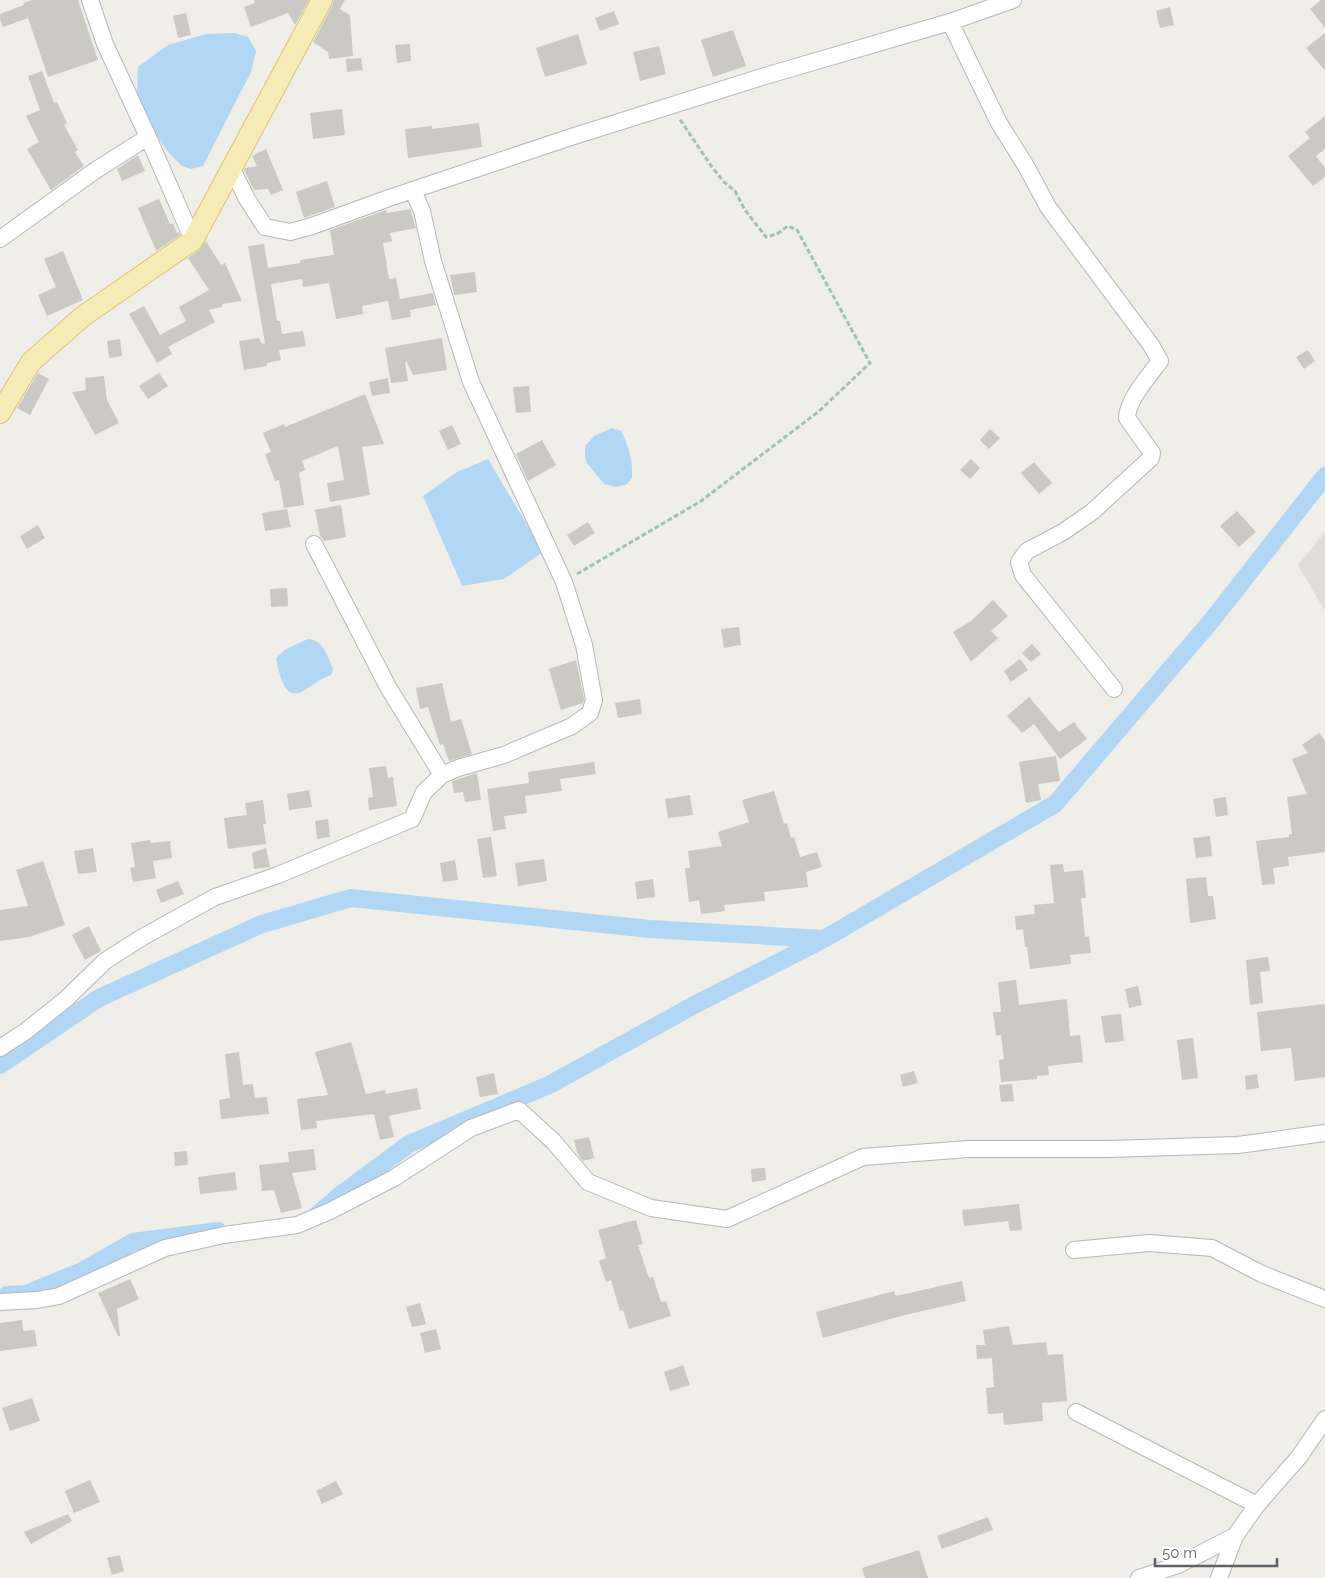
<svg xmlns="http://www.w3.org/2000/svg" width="1325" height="1578" font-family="Raleway,sans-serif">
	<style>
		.industrial { fill: #deddda }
		.water { fill: #b2d7f5 }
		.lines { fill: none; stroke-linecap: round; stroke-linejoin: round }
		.canal { stroke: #b2d7f5; stroke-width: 18 }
		.building { fill: #cbc9c4 }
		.minor-casing { stroke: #b5b7ba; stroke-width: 18 }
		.major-casing { stroke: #e0c270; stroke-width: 22 }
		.path { stroke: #a2c3ac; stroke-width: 3; stroke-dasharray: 5 2.5; stroke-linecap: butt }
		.minor { stroke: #fff; stroke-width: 16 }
		.major { stroke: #f5ecb7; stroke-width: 20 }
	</style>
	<rect width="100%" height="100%" fill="#efeee8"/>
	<!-- industrial -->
	<path class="industrial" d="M 1325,532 L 1325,611 L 1298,565 Z"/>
	<!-- water -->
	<path class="water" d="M 235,33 L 248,37 L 256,51 L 251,72 L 203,166 L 191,169 L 182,166 L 168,152 L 146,120 L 137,92 L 138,67 L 168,45 L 206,34 Z
		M 612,428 L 621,431 C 629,447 633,460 632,478 L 626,485 L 616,487 L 604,484 L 587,463 L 585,457 L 585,446 L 594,436 Z
		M 488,459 L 543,552 L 504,579 L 462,586 L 423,496 L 457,472 Z
		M 308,639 C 324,640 327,656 333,669 L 331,675 C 320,679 313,685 303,691 C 283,703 279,670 276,658 L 286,649 Z"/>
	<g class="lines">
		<!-- canal -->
		<path class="canal" d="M 0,1065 L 99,998 L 262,924 L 351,898 L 650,929 L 824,939 L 1055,804 L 1212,620 L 1325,476
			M 317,1215 L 339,1196 L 409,1144 L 549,1085 L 698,1003 L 824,939
			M 7,1295 L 26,1294 L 82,1271 L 133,1242 L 218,1231"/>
	</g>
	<!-- building -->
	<path class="building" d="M 32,0 L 78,0 L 98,60 L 48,77 L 28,18 L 3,27 L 0,19 L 0,14 L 24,5 L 23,3 Z
		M 254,0 L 309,0 L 295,25 L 288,13 L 251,27 L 244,7 L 255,3 Z
		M 334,0 L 345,0 L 340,9 L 350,15 L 353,56 L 329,59 L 328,52 L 313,42 L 332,6 Z
		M 1321,0 L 1325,0 L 1325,28 L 1310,9 Z
		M 1170,7 L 1174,25 L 1160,28 L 1156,11 Z
		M 614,11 L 619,24 L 600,31 L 595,18 Z
		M 186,13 L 191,35 L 178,38 L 173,16 Z
		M 733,30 L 746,66 L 713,77 L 701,40 Z
		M 1325,33 L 1325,71 L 1306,48 Z
		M 578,34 L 587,64 L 545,77 L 536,48 Z
		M 410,44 L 411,61 L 397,63 L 395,45 Z
		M 659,46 L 666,74 L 640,81 L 633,52 Z
		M 361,58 L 363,70 L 347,72 L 346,59 Z
		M 42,71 L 54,103 L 57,102 L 67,123 L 64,125 L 78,150 L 75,152 L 84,166 L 51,190 L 27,149 L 39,142 L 26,116 L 40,110 L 28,76 Z
		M 342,109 L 345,135 L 313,139 L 310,113 Z
		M 1325,116 L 1325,149 L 1316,156 L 1325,168 L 1325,177 L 1313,186 L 1288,156 L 1310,138 L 1305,132 Z
		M 479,123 L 482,147 L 408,158 L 405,129 L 432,126 L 432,129 Z
		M 266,149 L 283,190 L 271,195 L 268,189 L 254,190 L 244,170 L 245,168 L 257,166 L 252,156 Z
		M 138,155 L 145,171 L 122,181 L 117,169 Z
		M 327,181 L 335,207 L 304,218 L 296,192 Z
		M 159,199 L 170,224 L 173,223 L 177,233 L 179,232 L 180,235 L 156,251 L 138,208 Z
		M 410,209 L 416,228 L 390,233 L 392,241 L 383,243 L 389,279 L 396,278 L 400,299 L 433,293 L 436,305 L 410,310 L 411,317 L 392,320 L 388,301 L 362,306 L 363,314 L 336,319 L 329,283 L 303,287 L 302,279 L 271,284 L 277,321 L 280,321 L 282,334 L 303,331 L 306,346 L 279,350 L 281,360 L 267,363 L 267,366 L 244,370 L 239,341 L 259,338 L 262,344 L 265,343 L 248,246 L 264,244 L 268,268 L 300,263 L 300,260 L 334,255 L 330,230 L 386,210 L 387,213 Z
		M 206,241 L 221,265 L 225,263 L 242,301 L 222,304 L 222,307 L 209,310 L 215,322 L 168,347 L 172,354 L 157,363 L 129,314 L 144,306 L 160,335 L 186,321 L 179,307 L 209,290 L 188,258 L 200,249 Z
		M 63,251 L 83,300 L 47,316 L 38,295 L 56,287 L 44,259 Z
		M 475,272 L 477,292 L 454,295 L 450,275 Z
		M 442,338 L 447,370 L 413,375 L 407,362 L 405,362 L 408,381 L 391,383 L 385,348 Z
		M 120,339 L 122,356 L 109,358 L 107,341 Z
		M 1308,350 L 1315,361 L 1304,369 L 1296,357 Z
		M 38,373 L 49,379 L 30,415 L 17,408 Z
		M 159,373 L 168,386 L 148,399 L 139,386 Z
		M 104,376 L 107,400 L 119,423 L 95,435 L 72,392 L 86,390 L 85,378 Z
		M 388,378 L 390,393 L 372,396 L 369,382 Z
		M 529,386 L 531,412 L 516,413 L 513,387 Z
		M 365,394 L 384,444 L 362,447 L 370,495 L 330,502 L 327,483 L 344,480 L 338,446 L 302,461 L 305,470 L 299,473 L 304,505 L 284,508 L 279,480 L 275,481 L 265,454 L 271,452 L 263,433 L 284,424 L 285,427 Z
		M 452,425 L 461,444 L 448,450 L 439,431 Z
		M 990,429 L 1000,438 L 989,449 L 980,440 Z
		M 542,440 L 556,465 L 528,481 L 516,454 Z
		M 971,459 L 980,468 L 970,479 L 960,470 Z
		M 1034,462 L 1052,483 L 1039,494 L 1021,473 Z
		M 341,505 L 346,537 L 324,541 L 320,536 L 315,510 Z
		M 287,509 L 291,527 L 265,531 L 262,513 Z
		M 1237,511 L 1256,532 L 1239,547 L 1220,526 Z
		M 588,522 L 595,533 L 574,546 L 567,535 Z
		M 38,525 L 45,538 L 27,549 L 20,536 Z
		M 287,588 L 288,606 L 271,607 L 270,589 Z
		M 993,600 L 1008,616 L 991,631 L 998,638 L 971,662 L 953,632 L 971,621 Z
		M 739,627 L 741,645 L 724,648 L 721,629 Z
		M 1032,644 L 1041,654 L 1031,662 L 1022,653 Z
		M 1020,659 L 1028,670 L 1011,682 L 1004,671 Z
		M 576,660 L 584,699 L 583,703 L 561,710 L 549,669 Z
		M 442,683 L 451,722 L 461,719 L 472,754 L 449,761 L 443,744 L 440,745 L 428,707 L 420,709 L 416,688 Z
		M 1029,697 L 1059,732 L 1074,722 L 1087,739 L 1060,759 L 1034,724 L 1022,733 L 1007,716 Z
		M 640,699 L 642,714 L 618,718 L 615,703 Z
		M 1319,733 L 1325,741 L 1325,852 L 1288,857 L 1289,866 L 1273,868 L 1275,884 L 1262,885 L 1256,841 L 1289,837 L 1289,834 L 1292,834 L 1287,797 L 1307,794 L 1292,759 L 1308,753 L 1302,745 Z
		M 1056,756 L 1060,781 L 1038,784 L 1041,800 L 1026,803 L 1019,762 Z
		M 594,762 L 596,774 L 560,779 L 562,791 L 525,796 L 527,813 L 504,816 L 506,829 L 493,831 L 487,789 L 529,783 L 528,772 Z
		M 386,766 L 388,778 L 393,777 L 397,806 L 369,810 L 368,798 L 373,797 L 369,768 Z
		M 477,773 L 481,800 L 465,802 L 463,792 L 454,793 L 452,781 Z
		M 309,790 L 312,807 L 289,810 L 287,794 Z
		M 774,791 L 784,824 L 787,823 L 791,838 L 794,837 L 800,857 L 817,852 L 822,867 L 806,872 L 808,887 L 764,892 L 765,901 L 724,905 L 725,911 L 701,914 L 699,900 L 689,902 L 685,868 L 690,868 L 688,851 L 722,846 L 718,832 L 749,822 L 742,800 Z
		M 690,795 L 693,815 L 668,818 L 665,799 Z
		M 1226,797 L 1228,815 L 1216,817 L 1213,799 Z
		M 263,800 L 266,824 L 263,824 L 266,844 L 228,849 L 224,818 L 247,815 L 245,803 Z
		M 328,819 L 330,837 L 317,839 L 315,821 Z
		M 1210,836 L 1212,856 L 1196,858 L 1193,838 Z
		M 491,837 L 497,876 L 483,878 L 477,839 Z
		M 150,840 L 151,843 L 170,841 L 172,858 L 153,861 L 156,878 L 133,882 L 130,868 L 135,867 L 131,843 Z
		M 93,848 L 97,872 L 78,874 L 74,851 Z
		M 266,848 L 270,867 L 254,869 L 252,853 Z
		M 544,859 L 547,881 L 518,886 L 515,863 Z
		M 455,860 L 458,880 L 443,882 L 440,863 Z
		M 43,861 L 65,925 L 29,937 L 0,941 L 0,910 L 28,906 L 16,870 Z
		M 1063,864 L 1064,872 L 1083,870 L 1086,898 L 1081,898 L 1085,937 L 1089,936 L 1091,953 L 1070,955 L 1071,964 L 1030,969 L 1027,947 L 1025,947 L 1023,929 L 1016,930 L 1015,916 L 1035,914 L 1034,905 L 1054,903 L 1050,865 Z
		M 1206,877 L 1208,896 L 1213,896 L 1216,919 L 1190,923 L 1186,879 Z
		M 653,879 L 655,897 L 637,899 L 635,882 Z
		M 178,881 L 184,894 L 161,903 L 156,890 Z
		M 89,926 L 101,951 L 85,960 L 72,935 Z
		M 1268,957 L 1270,971 L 1260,972 L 1263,1003 L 1250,1005 L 1246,960 Z
		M 1016,980 L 1019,1005 L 1067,999 L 1070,1036 L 1080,1035 L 1083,1062 L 1048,1066 L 1049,1075 L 1037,1076 L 1037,1079 L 1001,1082 L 999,1060 L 1004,1059 L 1001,1035 L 996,1035 L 993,1012 L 1001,1012 L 998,982 Z
		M 1138,986 L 1142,1005 L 1129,1008 L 1125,989 Z
		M 1325,1004 L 1325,1077 L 1295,1081 L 1291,1048 L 1261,1051 L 1257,1012 Z
		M 1121,1014 L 1124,1041 L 1105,1043 L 1101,1016 Z
		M 1193,1038 L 1198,1078 L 1182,1080 L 1177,1040 Z
		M 351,1042 L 366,1094 L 385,1090 L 386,1094 L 417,1088 L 421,1109 L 389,1116 L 394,1137 L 380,1140 L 374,1114 L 316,1121 L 317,1128 L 301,1130 L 297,1099 L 328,1095 L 315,1052 Z
		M 239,1052 L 243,1085 L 253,1084 L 255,1098 L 267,1097 L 269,1114 L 221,1119 L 219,1100 L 230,1098 L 225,1054 Z
		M 914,1071 L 918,1083 L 903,1087 L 900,1075 Z
		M 494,1073 L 498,1094 L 480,1097 L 476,1077 Z
		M 1257,1074 L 1259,1088 L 1246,1090 L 1245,1076 Z
		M 1012,1084 L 1014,1101 L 1001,1102 L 999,1085 Z
		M 589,1137 L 594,1158 L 583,1161 L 577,1153 L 574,1140 Z
		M 314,1149 L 316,1170 L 292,1173 L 302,1208 L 281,1213 L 274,1190 L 262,1191 L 259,1165 L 289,1162 L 288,1152 Z
		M 187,1151 L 188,1165 L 175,1166 L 174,1152 Z
		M 765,1168 L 766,1180 L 752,1182 L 751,1169 Z
		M 235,1172 L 237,1190 L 200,1194 L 198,1177 Z
		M 1019,1204 L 1022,1230 L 1010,1231 L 1008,1221 L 964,1226 L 962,1210 Z
		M 636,1220 L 643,1244 L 638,1245 L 649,1278 L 653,1277 L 661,1302 L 666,1301 L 671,1316 L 629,1329 L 623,1310 L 620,1311 L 611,1280 L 606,1282 L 599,1261 L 606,1258 L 598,1230 Z
		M 130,1279 L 139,1299 L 117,1309 L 120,1336 L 118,1336 L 98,1293 Z
		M 962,1281 L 966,1301 L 901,1316 L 823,1338 L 816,1312 L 894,1291 L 896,1296 Z
		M 420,1303 L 426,1324 L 412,1327 L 406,1307 Z
		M 22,1320 L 23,1331 L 35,1330 L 37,1346 L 0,1351 L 0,1323 Z
		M 1009,1326 L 1013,1345 L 1046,1342 L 1048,1355 L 1063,1354 L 1067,1401 L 1042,1403 L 1043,1421 L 1004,1425 L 1003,1413 L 988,1414 L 986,1388 L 994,1387 L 992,1358 L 977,1359 L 976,1345 L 985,1345 L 983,1330 Z
		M 436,1329 L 441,1349 L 425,1353 L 420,1333 Z
		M 683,1365 L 690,1385 L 670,1391 L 664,1372 Z
		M 32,1398 L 40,1421 L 10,1431 L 2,1408 Z
		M 90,1480 L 100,1502 L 74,1513 L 65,1491 Z
		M 336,1481 L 343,1494 L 322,1504 L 316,1491 Z
		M 68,1514 L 72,1521 L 31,1544 L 24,1532 Z
		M 988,1517 L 993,1530 L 942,1549 L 937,1536 Z
		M 919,1550 L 928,1578 L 865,1578 L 862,1568 Z
		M 120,1555 L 124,1571 L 112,1575 L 107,1558 Z"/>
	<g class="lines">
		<defs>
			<path id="minor" d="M 90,0 L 105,44 L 148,137 L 193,240
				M 950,22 L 999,123 L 1026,166 L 1048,207 L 1151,345 L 1160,361 C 1150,375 1127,400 1127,418 L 1152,453 L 1151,458 L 1092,512 L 1063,532 L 1027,551 L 1019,562 L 1023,575 L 1114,689
				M 232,169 L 247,199 L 265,227 L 290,232 L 312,226 L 389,198 L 568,138 L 765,76 L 950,22 L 1013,0
				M 413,191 L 422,211 L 433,261 L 471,382 L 564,582 L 584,645 L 594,700 L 590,713 L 572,726 L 504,755 L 458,768 L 442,775
				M 0,239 L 96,170 L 148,137
				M 0,1048 L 26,1031 L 66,999 L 105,961 L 141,938 L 215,897 L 278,875 L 412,819 L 424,792 L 442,775 L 388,687 L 314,544
				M 1074,1250 L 1149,1243 L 1212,1248 L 1262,1274 L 1325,1299
				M 0,1302 L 37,1300 L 59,1296 L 165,1248 L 224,1235 L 297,1225 L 330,1211 L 394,1178 L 471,1128 L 519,1110 L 553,1141 L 588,1182 L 651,1208 L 727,1219 L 863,1157 L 968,1149 L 1109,1149 L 1238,1145 L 1325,1133
				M 1076,1412 L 1257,1505
				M 1139,1578 L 1178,1565 L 1235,1536 L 1257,1505 L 1299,1457 L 1325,1419
				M 1219,1578 L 1235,1536"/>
			<path id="major" d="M 0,413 L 31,362 L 82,317 L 193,240 L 322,0"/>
		</defs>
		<!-- minor casing -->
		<use href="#minor" class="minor-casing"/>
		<!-- major casing -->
		<use href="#major" class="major-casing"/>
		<!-- path -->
		<path class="path" d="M 577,574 L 701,501 L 818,412 L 870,363 L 797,230 L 788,226 L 777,234 L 766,237 L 745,210 L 735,191 L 724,182 L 712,167 L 679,118"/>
		<!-- minor -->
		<use href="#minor" class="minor"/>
		<!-- major -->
		<use href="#major" class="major"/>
	</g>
	<!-- scale -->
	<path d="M1155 1558v8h122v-8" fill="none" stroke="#5f6266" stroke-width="2.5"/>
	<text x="1162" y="1558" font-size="15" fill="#5f6266" stroke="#ffffff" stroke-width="4" paint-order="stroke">50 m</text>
</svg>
